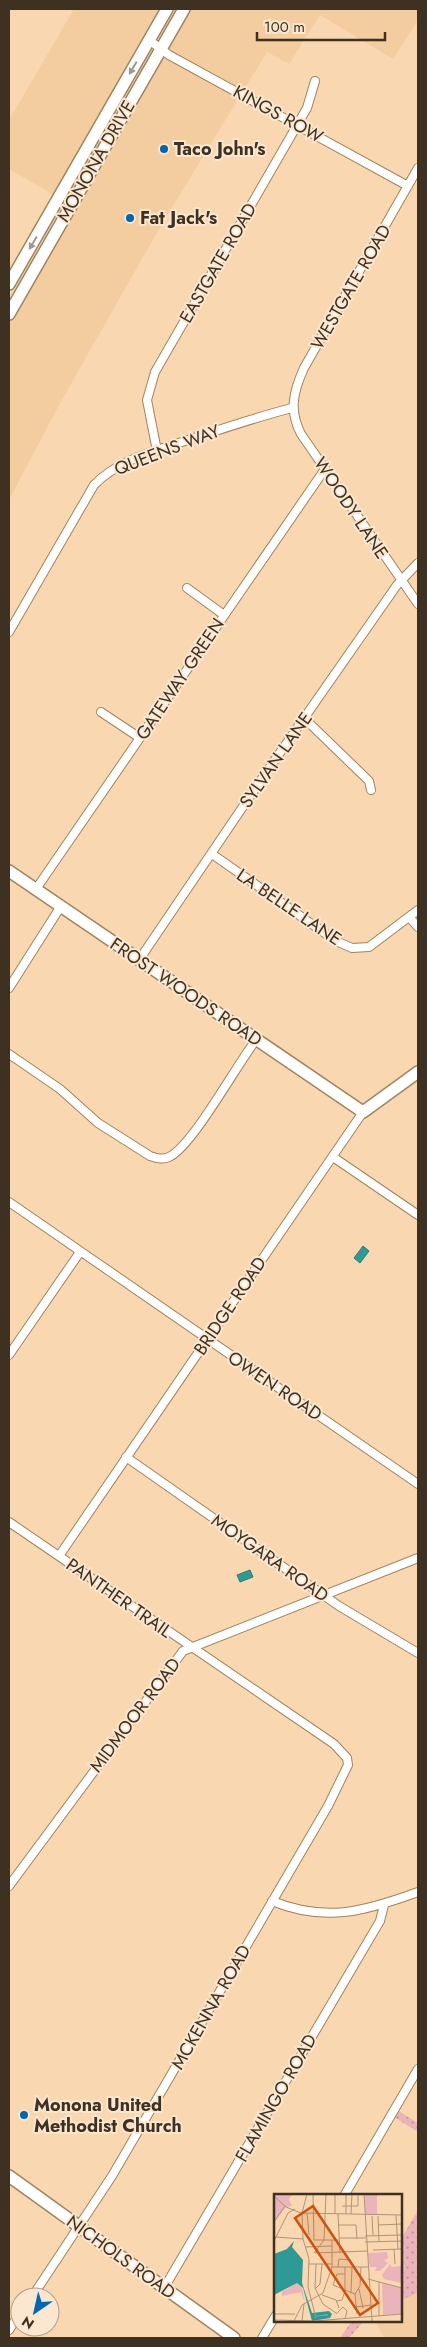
<svg xmlns="http://www.w3.org/2000/svg" width="427" height="2347" font-family="Jost,sans-serif">
	<style>
		.built { fill: #f3cda0 }
		.grass { fill: url(#grass-dots) }
		.water { fill: url(#water-ripples); stroke: #337a73 }
		.lines { fill: none; stroke-linecap: round; stroke-linejoin: round }
		.street-casing { stroke: #a1835f; stroke-width: 10 }
		.secondary-casing { stroke: #a1835f; stroke-width: 14 }
		.street { stroke: #fff; stroke-width: 8 }
		.secondary { stroke: #fff; stroke-width: 11 }
		.oneway { fill: #9e9890 }
		.poi-dot { fill: #0265b2; stroke: #fbe7d0; stroke-width: 2 }
		.labels { text-anchor: middle; dominant-baseline: central; stroke-width: 4; stroke-linejoin: round; paint-order: stroke }
		.street-label { font-size: 18px; fill: #3e3122; stroke: #fbe7d0 }
		.poi-label { font-size: 18px; font-weight: bold; fill: #3e3122; stroke: #fbe7d0; text-anchor: start }
		.inset-road { fill: none; stroke: #ae9578; stroke-width: 1 }
		.view { fill: #ce530f; fill-opacity: 0.15; stroke: #ce530f; stroke-width: 2.5 }
		.inset-edge { fill: none; stroke: #3e3122; stroke-width: 2.5 }
	</style>
	<defs>
		<pattern id="grass-dots" width="8" height="8" patternUnits="userSpaceOnUse" patternTransform="scale(1.25)"><rect width="8" height="8" fill="#ebb3ba"/><path d="M2 2h.1M6 6h.1" fill="none" stroke="#c09297" stroke-width="1.8" stroke-linecap="round"/></pattern>
		<pattern id="water-ripples" width="26" height="14" patternUnits="userSpaceOnUse" patternTransform="scale(1.25)"><rect width="26" height="14" fill="#2e9a96"/><path d="M2 4q2-2 4 0t4 0M15 11q2-2 4 0t4 0" fill="none" stroke="#297e7a"/></pattern>
	</defs>
	<rect width="100%" height="100%" fill="#f9d7b1"/>
	<!-- built -->
	<path class="built" d="M 74,9 L 167,9 L 156,28 L 141,42 L 56,196 L 9,169 L 9,120 Z
		M 188,9 L 418,9 L 418,20 L 393,59 L 320,15 L 289,64 L 267,52 L 163,222 L 59,405 L 9,500 L 9,314 Z
		M 418,2293 L 418,2338 L 384,2338 L 375,2321 L 401,2321 L 401,2300 Z"/>
	<!-- grass -->
	<path class="grass" d="M 395,2109 L 418,2123 L 418,2132 L 391,2115 Z
		M 418,2210 L 418,2293 L 401,2300 L 401,2239 Z
		M 352,2321 L 364,2321 L 349,2338 L 340,2338 Z"/>
	<!-- water -->
	<path class="water" d="M 363,1246 L 369,1251 L 360,1263 L 354,1258 Z
		M 250,1570 L 253,1577 L 240,1582 L 237,1575 Z"/>
	<g class="lines">
		<defs>
			<path id="street" d="M 149,40 L 169,55 L 408,186
				M 418,168 L 304,368 C 293,392 289,411 301,434 L 418,604
				M 157,451 L 147,400 L 155,372 L 307,108 L 315,81
				M 187,588 L 224,615
				M 9,632 L 94,485 C 120,458 162,449 197,437 C 228,427 260,416 292,408
				M 101,712 L 140,738
				M 305,719 L 369,781 L 371,790
				M 212,854 L 336,941 L 352,948 L 369,947 L 418,910
				M 36,889 L 325,469
				M 409,917 L 418,927
				M 139,960 L 263,777 L 397,585 L 418,563
				M 9,988 L 61,906
				M 9,1054 L 60,1089 L 98,1123 L 150,1156 C 156,1158 162,1160 169,1157 C 192,1147 237,1064 256,1040
				M 333,1157 L 418,1215
				M 9,1202 L 418,1484
				M 9,1355 L 80,1252
				M 126,1457 L 339,1606 L 418,1653
				M 9,1522 L 334,1744 L 347,1758 L 348,1765 L 328,1806 L 112,2176 L 32,2297
				M 59,1556 L 363,1112
				M 9,1886 L 183,1651 L 418,1558
				M 272,1901 C 326,1923 366,1911 418,1892
				M 344,2196 L 418,2069
				M 164,2288 L 380,1921 L 384,1905
				M 9,2330 L 20,2313
				M 262,2338 L 276,2315"/>
			<path id="secondary" d="M 9,284 L 167,9
				M 9,314 L 184,9
				M 9,871 L 363,1112 L 418,1072
				M 9,2176 L 234,2338"/>
		</defs>
		<!-- street casing -->
		<use href="#street" class="street-casing"/>
		<!-- secondary casing -->
		<use href="#secondary" class="secondary-casing"/>
		<!-- street -->
		<use href="#street" class="street"/>
		<!-- secondary -->
		<use href="#secondary" class="secondary"/>
	</g>
	<!-- one-way arrows -->
	<defs><path id="oneway-solid" d="M-6-.8H1V-3.2L6.5 0L1 3.2V.8H-6Z" transform="scale(1.25)"/></defs>
	<g class="oneway">
		<use href="#oneway-solid" transform="translate(133 68) rotate(120)"/>
		<use href="#oneway-solid" transform="translate(33 243) rotate(121)"/>
	</g>
	<!-- markers -->
	<g class="poi-dot">
		<circle cx="164" cy="149" r="5"/>
		<circle cx="130" cy="218" r="5"/>
		<circle cx="24" cy="2115" r="5"/>
	</g>
	<g class="labels">
		<!-- street labels -->
		<g class="street-label">
			<text transform="translate(278 114) rotate(29)">KINGS ROW</text>
			<text transform="translate(96 161) rotate(-60)">MONONA DRIVE</text>
			<text transform="translate(218 263) rotate(-60)">EASTGATE ROAD</text>
			<text transform="translate(351 287) rotate(-60)">WESTGATE ROAD</text>
			<text transform="translate(167 450) rotate(-21)">QUEENS WAY</text>
			<text transform="translate(351 508) rotate(56)">WOODY LANE</text>
			<text transform="translate(180 679) rotate(-56)">GATEWAY GREEN</text>
			<text transform="translate(276 760) rotate(-55)">SYLVAN LANE</text>
			<text transform="translate(289 907) rotate(34)">LA BELLE LANE</text>
			<text transform="translate(186 992) rotate(34)">FROST WOODS ROAD</text>
			<text transform="translate(230 1306) rotate(-56)">BRIDGE ROAD</text>
			<text transform="translate(275 1386) rotate(34)">OWEN ROAD</text>
			<text transform="translate(270 1558) rotate(35)">MOYGARA ROAD</text>
			<text transform="translate(119 1598) rotate(35)">PANTHER TRAIL</text>
			<text transform="translate(135 1715) rotate(-53)">MIDMOOR ROAD</text>
			<text transform="translate(211 2007) rotate(-60)">MCKENNA ROAD</text>
			<text transform="translate(276 2098) rotate(-60)">FLAMINGO ROAD</text>
			<text transform="translate(121 2257) rotate(36)">NICHOLS ROAD</text>
		</g>
		<!-- poi labels -->
		<g class="poi-label">
			<text x="174" y="149">Taco John's</text>
			<text x="140" y="218">Fat Jack's</text>
			<text x="34" y="2105">Monona United<tspan x="34" dy="21">Methodist Church</tspan></text>
		</g>
	</g>
	<!-- overview -->
	<g transform="translate(274 2194)">
		<rect width="128" height="128" fill="#f9d7b1"/>
		<path d="M 0,0 L 19,0 L 15,5 L 18,12 L 12,13 L 0,28 ZM 91,0 L 113,0 L 103,1 L 103,21 L 91,20 ZM 116,70 L 118,73 L 127,72 L 127,89 L 110,85 L 108,81 ZM 23,89 L 28,94 L 31,109 L 27,98 L 8,102 L 8,98 Z" fill="#ebb3ba"/>
		<path d="M 113,58 L 114,64 L 110,67 L 114,69 L 106,77 L 101,77 L 103,73 L 96,73 L 93,59 Z" fill="#ebb3ba"/>
		<path d="M 108,89 L 127,94 L 127,120 L 109,121 Z" fill="#ebb3ba"/>
		<path d="M 20,47 L 18,53 L 29,66 L 28,89 L 38,119 L 55,117 L 58,120 L 56,124 L 38,127 L 29,94 L 23,89 L 0,101 L 0,60 L 13,55 Z" fill="#2e9a96"/>
		<path class="inset-road" d="M 33,0 L 28,19 L 29,45 L 35,65 L 34,93 L 42,124M 39,0 L 40,46 L 66,46M 90,0 L 98,127M 0,2 L 12,13 L 27,19 L 128,21M 68,12 L 84,12 L 84,0M 33,19 L 35,41M 61,20 L 61,0M 64,20 L 66,59M 72,20 L 72,0M 77,20 L 78,0M 122,21 L 124,55M 98,22 L 99,41M 104,22 L 105,47M 0,28 L 11,12M 65,31 L 82,31 L 83,45M 104,31 L 128,30M 91,42 L 128,41M 1,43 L 29,45M 66,44 L 92,44M 0,47 L 14,19 L 21,15M 91,48 L 128,47M 31,53 L 58,52M 120,55 L 121,70M 99,56 L 128,55M 40,59 L 50,46 L 52,0M 41,59 L 93,57M 35,70 L 58,70M 42,70 L 41,94 L 49,110 L 62,119M 58,73 L 94,73M 64,73 L 65,65 L 76,66M 71,80 L 63,80 L 59,91 L 81,100M 94,85 L 128,94M 105,88 L 105,122M 41,95 L 46,90 L 48,70M 85,95 L 89,114M 77,99 L 78,73M 81,100 L 86,92 L 87,73M 81,100 L 83,120M 48,101 L 62,106 L 65,114M 62,107 L 68,106 L 71,97 L 71,73M 82,113 L 97,111M 0,120 L 21,120M 62,120 L 69,113 L 73,117 L 71,125M 42,122 L 54,121 L 50,121M 0,126 L 40,127 L 128,120M 20,127 L 28,111 L 49,99 L 58,73 L 58,46M 28,127 L 30,110"/>
		<path class="view" d="M 39,12 L 104,109 L 86,121 L 21,24 Z"/>
		<rect width="128" height="128" class="inset-edge"/>
	</g>
	<!-- border -->
	<rect width="427" height="2347" fill="none" stroke="#3e3122" stroke-width="20"/>
	<!-- north arrow -->
	<g transform="translate(35 2312) rotate(214)"><circle r="24" fill="#fbe7d0" stroke="#af9e8a"/>
	<path d="M0-4L9 19L0 12L-9 19Z" fill="#0265b2"/>
	<text y="-8" font-size="14" font-weight="bold" text-anchor="middle" fill="#3e3122">N</text>
	</g>
	<!-- scale -->
	<path d="M257 32v8h128v-8" fill="none" stroke="#3e3122" stroke-width="2.5"/>
	<text x="264" y="32" font-size="15" fill="#3e3122" stroke="#fbe7d0" stroke-width="4" paint-order="stroke">100 m</text>
</svg>
